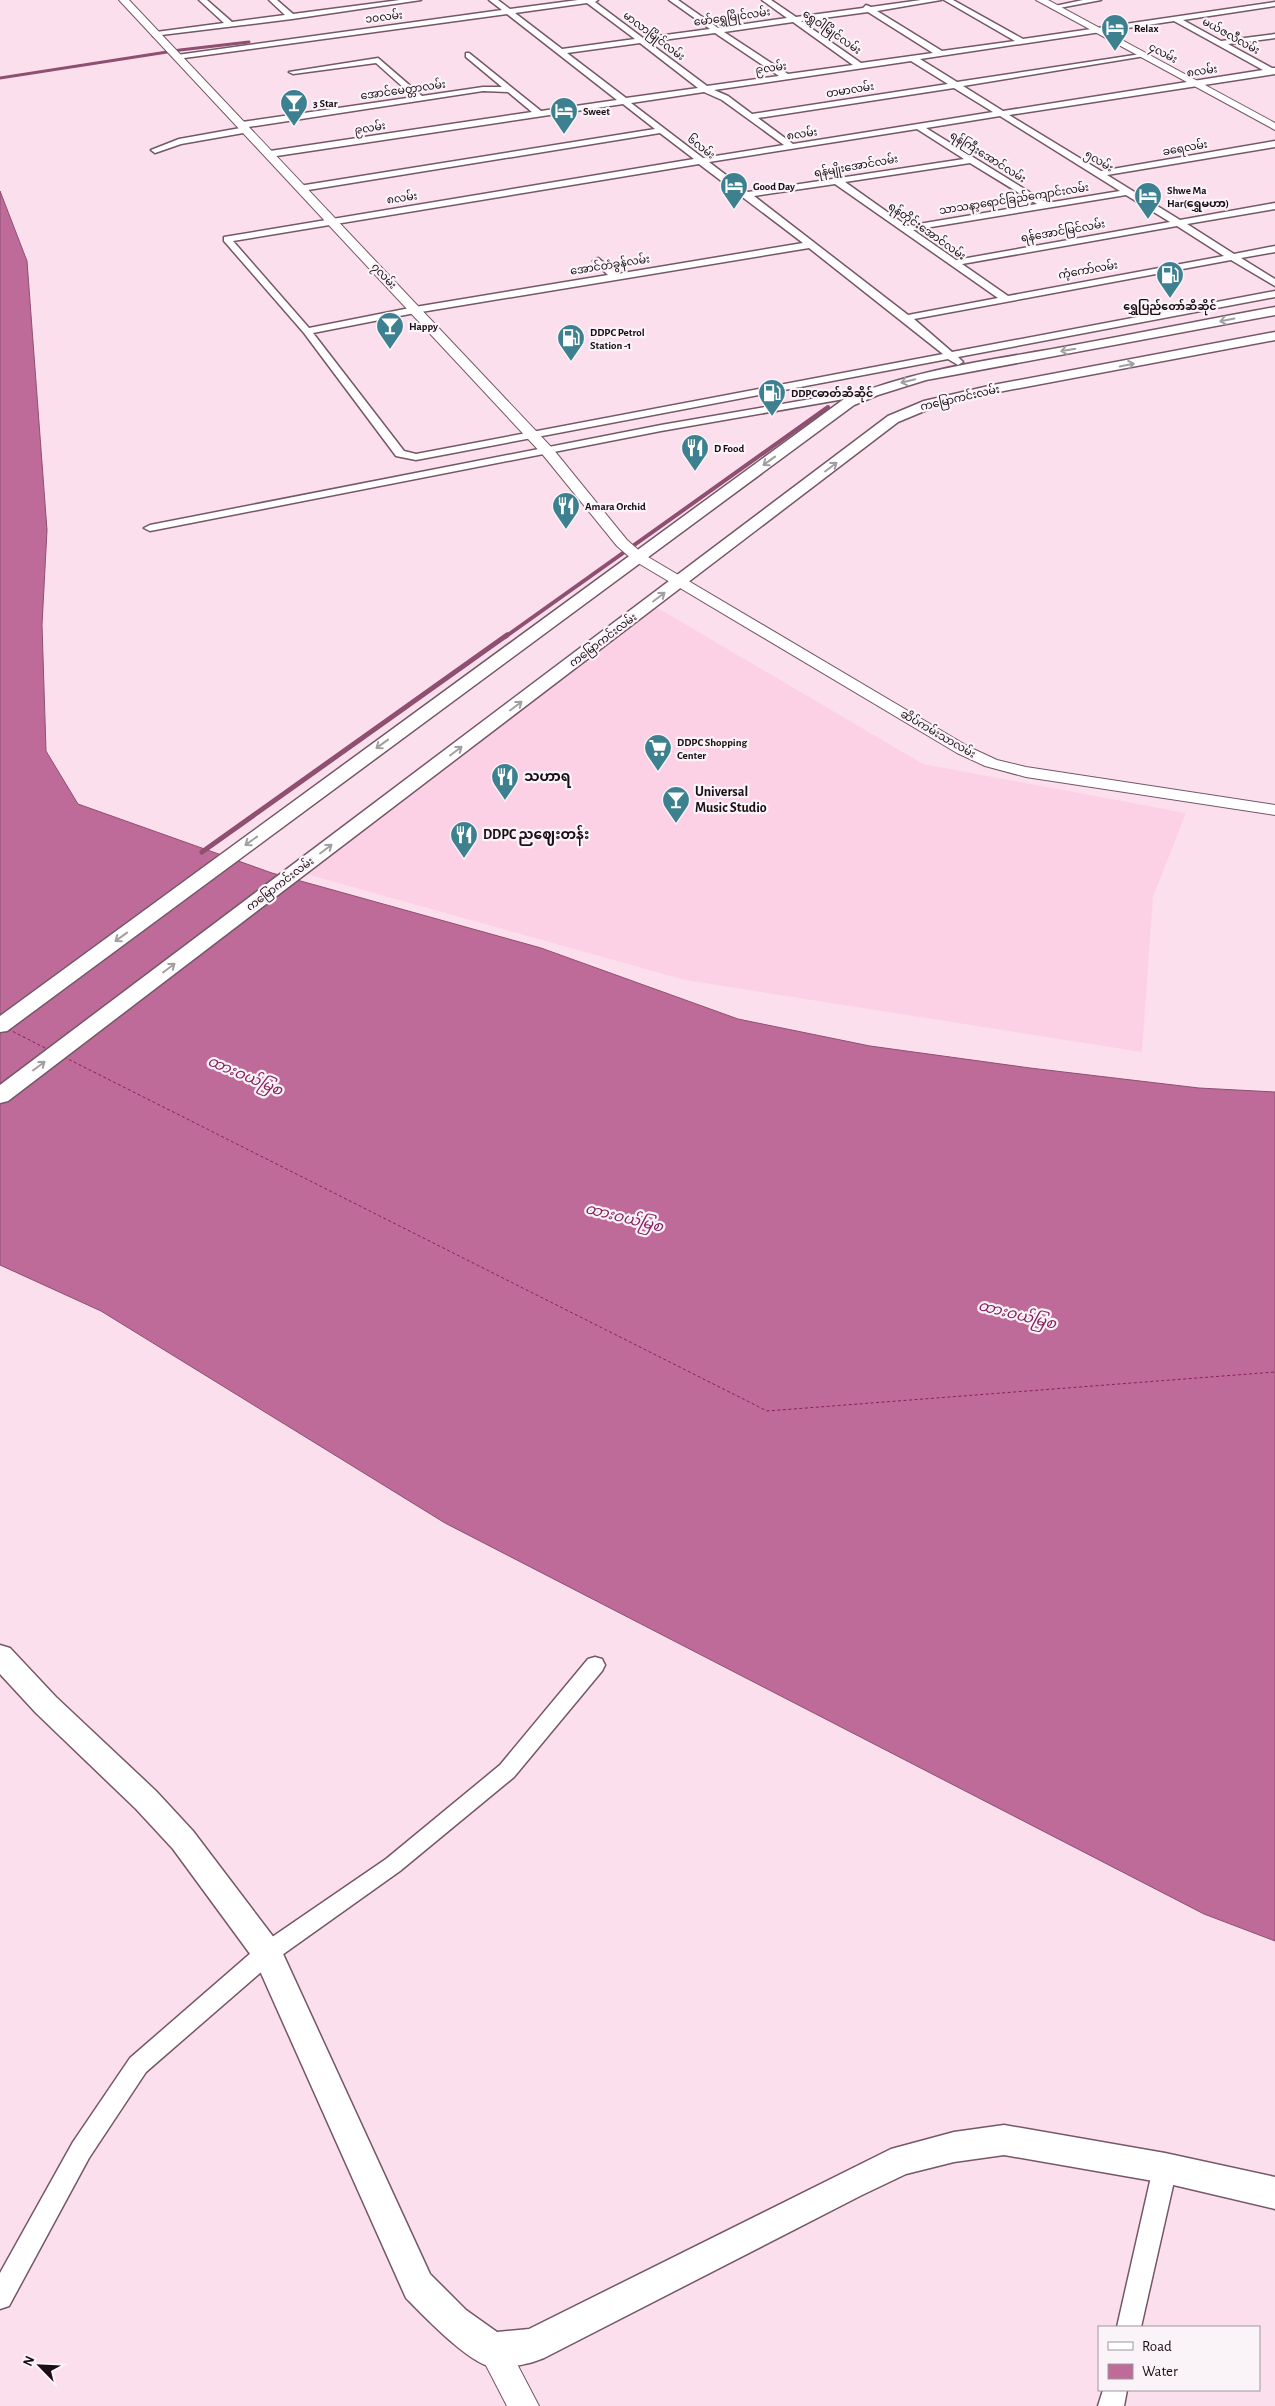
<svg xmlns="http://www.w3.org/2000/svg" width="1275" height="2406" font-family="'Alegreya Sans','Noto Sans Myanmar',sans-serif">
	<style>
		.built { fill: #fcd1e6 }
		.water { fill: #bf6b99; stroke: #8e4f71 }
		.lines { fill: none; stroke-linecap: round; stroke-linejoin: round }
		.stream-far2 { stroke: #8e4f71; stroke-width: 3 }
		.stream-far1 { stroke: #8e4f71; stroke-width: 4 }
		.stream { stroke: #8e4f71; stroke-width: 5 }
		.ferry { stroke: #872060; stroke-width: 1; stroke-dasharray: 3 2.5; stroke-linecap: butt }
		.minor-casing { stroke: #755766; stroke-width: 3 }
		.tertiary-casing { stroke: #755766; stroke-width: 2 }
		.secondary-casing { stroke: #755766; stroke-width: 3 }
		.minor { fill: #fff; fill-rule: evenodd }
		.tertiary { fill: #fff; fill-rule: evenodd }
		.secondary { fill: #fff; fill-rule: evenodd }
		.oneway { stroke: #a39fa1 }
		.labels { text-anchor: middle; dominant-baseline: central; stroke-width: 4.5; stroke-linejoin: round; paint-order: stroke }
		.far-street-label { font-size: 11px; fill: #1a0e14; stroke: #faf3f7 }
		.far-poi-label { font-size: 11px; font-weight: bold; fill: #1a0e14; stroke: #faf3f7; text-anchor: start }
		.poi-label { font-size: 14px; font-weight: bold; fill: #1a0e14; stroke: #faf3f7; text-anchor: start }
		.water-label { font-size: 15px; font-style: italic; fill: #872060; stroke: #faf3f7 }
	</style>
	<rect width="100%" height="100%" fill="#fcdfed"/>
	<!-- built -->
	<path class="built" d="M 644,600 L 923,764 L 1186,813 L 1153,897 L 1142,1052 L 685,980 L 288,869 Z"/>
	<!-- water -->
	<path class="water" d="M 0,191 L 27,261 L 47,530 L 42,625 L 46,751 L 78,804 L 272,873 L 541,948 L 738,1019 L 870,1046 L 1030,1068 L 1199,1088 L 1275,1092 L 1275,1941 L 1204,1914 L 445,1523 L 101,1311 L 0,1265 Z"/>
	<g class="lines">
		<!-- stream-far2 -->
		<path class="stream-far2" d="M 0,78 L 180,50 L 249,42"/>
		<!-- stream-far1 -->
		<path class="stream-far1" d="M 505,637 L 828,407"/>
		<!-- stream -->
		<path class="stream" d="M 202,852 L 507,635"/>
		<!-- ferry -->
		<path class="ferry" d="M 8,1029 L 49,1050
			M 64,1057 L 767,1411 L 1275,1372"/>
		<defs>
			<path id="minor" d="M 199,0 L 207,0 L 232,22 L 285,15 L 269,0 L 277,0 L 293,14 L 400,0 L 421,0 L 292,19 L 153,36 L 152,34 L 156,32 L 224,23 Z
				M 489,0 L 498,0 L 510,9 L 578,0 L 598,0 L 595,2 L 643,38 L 710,29 L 669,0 L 678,0 L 718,28 L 787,18 L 762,0 L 771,0 L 796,17 L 863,8 L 866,5 L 871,7 L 921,0 L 941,0 L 877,11 L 942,51 L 1015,41 L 944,0 L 953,0 L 1023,39 L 1275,2 L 1275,6 L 1183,20 L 1221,41 L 1275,34 L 1275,38 L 1228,44 L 1272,68 L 1275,68 L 1275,74 L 1009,115 L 1101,171 L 1275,141 L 1275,147 L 1107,175 L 1180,220 L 1275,203 L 1275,209 L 1187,224 L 1234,254 L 1275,246 L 1275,252 L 1241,258 L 1275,279 L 1275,286 L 1231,260 L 914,319 L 952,352 L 1275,291 L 1275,297 L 958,357 L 963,362 L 958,365 L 948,359 L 416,460 L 396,456 L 304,333 L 224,241 L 224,237 L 694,159 L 660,133 L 302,191 L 299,190 L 299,186 L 655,129 L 623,104 L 270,157 L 266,154 L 270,151 L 532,112 L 508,92 L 483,91 L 242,128 L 238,125 L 242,122 L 414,97 L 376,63 L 293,74 L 289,72 L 378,58 L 422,96 L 483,87 L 502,87 L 466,57 L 466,53 L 469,53 L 541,111 L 617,100 L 507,14 L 177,59 L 173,57 L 177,55 L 502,10 ZM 587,3 L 635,39 L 562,49 L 515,13 ZM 868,12 L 933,53 L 861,63 L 801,21 ZM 1174,21 L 1263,70 L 1003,111 L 963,86 L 1145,56 L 1141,54 L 957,82 L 920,59 ZM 793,22 L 853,65 L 788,74 L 724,32 ZM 715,33 L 779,76 L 707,86 L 648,42 ZM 640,43 L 698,88 L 626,98 L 567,53 ZM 911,61 L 948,84 L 752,114 L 728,96 L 714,90 ZM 954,88 L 993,112 L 793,144 L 758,118 ZM 704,92 L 722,100 L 784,145 L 703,158 L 631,103 ZM 1000,116 L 1120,191 L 1047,203 L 926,128 ZM 917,129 L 964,159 L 748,192 L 709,162 ZM 970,163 L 1037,204 L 907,226 L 845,182 ZM 699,164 L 803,243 L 617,274 L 598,258 L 593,261 L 608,275 L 415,307 L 309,328 L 233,241 ZM 835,184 L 998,298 L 908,315 L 754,196 ZM 1126,195 L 1170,222 L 956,260 L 913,230 ZM 1177,226 L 1224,256 L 1008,296 L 962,264 ZM 809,248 L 943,354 L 416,454 L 404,451 L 313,333 L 415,313 Z
				M 1083,0 L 1101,0 L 1054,9 L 1050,7 Z
				M 246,127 L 249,128 L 249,132 L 181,144 L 155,153 L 151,150 L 179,139 Z
				M 869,389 L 873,390 L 873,394 L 661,431 L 150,531 L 144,528 L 150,525 L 661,425 Z
				M 595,1657 L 602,1659 L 605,1665 L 602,1671 L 514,1777 L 400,1871 L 275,1960 L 146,2072 L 89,2158 L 9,2306 L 0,2309 L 0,2273 L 73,2142 L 130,2058 L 259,1946 L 386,1859 L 500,1765 L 588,1659 Z
				M 1165,2157 L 1173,2160 L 1177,2168 L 1141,2327 L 1117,2327 L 1153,2168 L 1157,2160 Z
				M 1103,2390 L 1127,2390 L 1124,2406 L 1098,2406 Z"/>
			<path id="tertiary" d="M 119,0 L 129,0 L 553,449 L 627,540 L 643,554 L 969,747 L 997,760 L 1026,767 L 1275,805 L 1275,815 L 1026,777 L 985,766 L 957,753 L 633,560 L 617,546 L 543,455 Z
				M 1036,0 L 1048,0 L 1275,123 L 1275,130 Z
				M 493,2335 L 504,2339 L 539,2406 L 507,2406 L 478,2350 L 482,2339 Z"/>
			<path id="secondary" d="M 1275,307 L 1275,315 L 926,380 L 878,395 L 854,405 L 7,1031 L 0,1032 L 0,1016 L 844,399 C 913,370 985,361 1058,348 C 1131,335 1203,320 1275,307 Z
				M 1275,332 L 1275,340 L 993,393 L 934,407 L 898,422 L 8,1101 L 0,1103 L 0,1085 L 888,416 L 924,401 L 993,385 Z
				M 0,1645 L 10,1648 L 56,1697 L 156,1791 L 193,1831 L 278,1943 L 430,2274 L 466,2310 L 497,2332 L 529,2329 L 891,2149 L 954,2132 L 1004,2125 L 1165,2153 L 1275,2177 L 1275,2209 L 1165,2183 L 1004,2155 L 954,2162 L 906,2174 L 862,2195 L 544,2358 C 530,2364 510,2368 494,2367 C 471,2366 423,2315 406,2298 L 256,1962 L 173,1849 L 136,1809 L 36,1713 L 0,1674 Z"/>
		</defs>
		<!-- minor casing -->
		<use href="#minor" class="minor-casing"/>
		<!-- tertiary casing -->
		<use href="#tertiary" class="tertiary-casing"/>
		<!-- secondary casing -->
		<use href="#secondary" class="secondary-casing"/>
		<!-- minor -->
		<use href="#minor" class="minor"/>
		<!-- tertiary -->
		<use href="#tertiary" class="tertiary"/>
		<!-- secondary -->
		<use href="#secondary" class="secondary"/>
	</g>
	<!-- one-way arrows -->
	<defs><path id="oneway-shaft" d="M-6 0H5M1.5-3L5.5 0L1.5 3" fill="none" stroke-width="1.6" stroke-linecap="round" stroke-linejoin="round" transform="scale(1.25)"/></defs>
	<g class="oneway">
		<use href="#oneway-shaft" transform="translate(1227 320) rotate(169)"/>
		<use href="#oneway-shaft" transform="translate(1068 350) rotate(170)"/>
		<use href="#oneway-shaft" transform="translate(1127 365) rotate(-11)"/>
		<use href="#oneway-shaft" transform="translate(908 381) rotate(166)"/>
		<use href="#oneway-shaft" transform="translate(769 461) rotate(144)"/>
		<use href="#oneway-shaft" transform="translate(831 467) rotate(-37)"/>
		<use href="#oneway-shaft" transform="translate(659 597) rotate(-37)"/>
		<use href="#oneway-shaft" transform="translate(516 706) rotate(-37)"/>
		<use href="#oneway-shaft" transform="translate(382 744) rotate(144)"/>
		<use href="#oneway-shaft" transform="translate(456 751) rotate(-37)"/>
		<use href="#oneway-shaft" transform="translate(251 841) rotate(144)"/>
		<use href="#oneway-shaft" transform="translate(326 849) rotate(-37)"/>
		<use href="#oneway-shaft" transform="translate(121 937) rotate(144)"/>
		<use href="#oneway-shaft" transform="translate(169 968) rotate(-37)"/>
		<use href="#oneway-shaft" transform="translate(39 1066) rotate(-37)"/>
	</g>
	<!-- icons -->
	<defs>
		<symbol id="hotel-pin" viewBox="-11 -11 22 30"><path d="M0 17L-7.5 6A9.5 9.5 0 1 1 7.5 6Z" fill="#3d8190" stroke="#faf3f7"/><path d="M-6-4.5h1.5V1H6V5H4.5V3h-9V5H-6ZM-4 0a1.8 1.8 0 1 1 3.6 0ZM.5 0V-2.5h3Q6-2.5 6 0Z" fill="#fff"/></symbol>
		<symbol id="bar-pin" viewBox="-11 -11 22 30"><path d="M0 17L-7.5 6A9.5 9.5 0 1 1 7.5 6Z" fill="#3d8190" stroke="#faf3f7"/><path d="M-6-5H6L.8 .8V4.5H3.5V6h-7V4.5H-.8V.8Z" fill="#fff"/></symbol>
		<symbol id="fuel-pin" viewBox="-11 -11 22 30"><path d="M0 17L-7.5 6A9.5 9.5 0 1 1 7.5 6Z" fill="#3d8190" stroke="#faf3f7"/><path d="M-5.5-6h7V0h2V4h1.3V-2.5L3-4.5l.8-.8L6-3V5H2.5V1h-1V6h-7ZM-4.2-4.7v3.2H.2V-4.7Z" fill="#fff"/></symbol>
		<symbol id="restaurant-pin" viewBox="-11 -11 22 30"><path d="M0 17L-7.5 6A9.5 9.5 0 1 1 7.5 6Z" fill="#3d8190" stroke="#faf3f7"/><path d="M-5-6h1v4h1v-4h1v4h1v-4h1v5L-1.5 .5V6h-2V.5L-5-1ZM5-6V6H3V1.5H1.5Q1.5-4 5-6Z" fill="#fff"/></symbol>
		<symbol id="supermarket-pin" viewBox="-11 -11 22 30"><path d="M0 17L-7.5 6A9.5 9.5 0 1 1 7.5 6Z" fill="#3d8190" stroke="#faf3f7"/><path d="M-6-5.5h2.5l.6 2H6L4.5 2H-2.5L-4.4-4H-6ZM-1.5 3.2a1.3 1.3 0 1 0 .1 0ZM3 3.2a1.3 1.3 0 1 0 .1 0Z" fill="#fff"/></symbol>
	</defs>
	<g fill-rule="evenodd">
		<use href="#hotel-pin" x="1099" y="12" width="32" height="43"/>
		<use href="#bar-pin" x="278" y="87" width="32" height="43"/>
		<use href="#hotel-pin" x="548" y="95" width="32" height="43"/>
		<use href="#hotel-pin" x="718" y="170" width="32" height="43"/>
		<use href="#hotel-pin" x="1132" y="180" width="32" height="43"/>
		<use href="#fuel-pin" x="1154" y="259" width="32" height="43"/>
		<use href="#bar-pin" x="374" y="310" width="32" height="43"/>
		<use href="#fuel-pin" x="555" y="322" width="32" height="43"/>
		<use href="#fuel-pin" x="756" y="377" width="32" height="43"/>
		<use href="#restaurant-pin" x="679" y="432" width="32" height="43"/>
		<use href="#restaurant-pin" x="550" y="490" width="32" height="43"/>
		<use href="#supermarket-pin" x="642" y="732" width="32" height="43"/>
		<use href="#restaurant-pin" x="489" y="761" width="32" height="43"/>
		<use href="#bar-pin" x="660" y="784" width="32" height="43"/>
		<use href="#restaurant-pin" x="448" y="819" width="32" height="43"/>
	</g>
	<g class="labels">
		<!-- far-street labels -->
		<g class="far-street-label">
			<text transform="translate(384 17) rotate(-7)">၁၀လမ်း</text>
			<text transform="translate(732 17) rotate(-8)">မော်ရွှေမြိုင်လမ်း</text>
			<text transform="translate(832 32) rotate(35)">ရွှေဝါမြိုင်လမ်း</text>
			<text transform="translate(654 36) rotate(37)">မာလာမြိုင်လမ်း</text>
			<text transform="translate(1231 36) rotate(29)">မယ်ဇလီလမ်း</text>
			<text transform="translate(1163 53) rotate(28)">၄လမ်း</text>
			<text transform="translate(771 68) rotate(-8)">၉လမ်း</text>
			<text transform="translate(1202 71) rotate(-9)">၈လမ်း</text>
			<text transform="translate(403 90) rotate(-8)">အောင်မေတ္တာလမ်း</text>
			<text transform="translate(850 90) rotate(-9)">တမာလမ်း</text>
			<text transform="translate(370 128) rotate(-9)">၉လမ်း</text>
			<text transform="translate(802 134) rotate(-9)">၈လမ်း</text>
			<text transform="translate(701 147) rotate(38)">၆လမ်း</text>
			<text transform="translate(1185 148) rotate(-10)">ခရေလမ်း</text>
			<text transform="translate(988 157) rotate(32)">ရန်ကြီးအောင်လမ်း</text>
			<text transform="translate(1099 161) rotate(31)">၅လမ်း</text>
			<text transform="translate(856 166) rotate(-10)">ရန်မျိုးအောင်လမ်း</text>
			<text transform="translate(402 198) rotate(-9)">၈လမ်း</text>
			<text transform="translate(1014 199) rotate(-9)">သာသနာ့ရောင်ခြည်ကျောင်းလမ်း</text>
			<text transform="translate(927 231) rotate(35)">ရန်တိုင်းအောင်လမ်း</text>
			<text transform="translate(1063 231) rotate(-10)">ရန်အောင်မြင်လမ်း</text>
			<text transform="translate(610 265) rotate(-9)">အောင်တံခွန်လမ်း</text>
			<text transform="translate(1088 270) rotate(-10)">ကံ့ကော်လမ်း</text>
			<text transform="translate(384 276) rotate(47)">၇လမ်း</text>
			<text transform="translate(960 398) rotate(-13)">ကမြောကင်းလမ်း</text>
			<text transform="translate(603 640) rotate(-37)">ကမြောကင်းလမ်း</text>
			<text transform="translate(938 734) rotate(30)">ဆိပ်ကမ်းသာလမ်း</text>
			<text transform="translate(280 884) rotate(-37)">ကမြောကင်းလမ်း</text>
		</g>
		<!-- far-poi labels -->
		<g class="far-poi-label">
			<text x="1134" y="28">Relax</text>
			<text x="313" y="103">3 Star</text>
			<text x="583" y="111">Sweet</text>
			<text x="753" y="186">Good Day</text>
			<text x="1167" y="190">Shwe Ma<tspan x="1167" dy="13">Har(‌‌ရွှေမဟာ)</tspan></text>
			<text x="1170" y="306" text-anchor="middle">ရွှေပြည်တော်ဆီဆိုင်</text>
			<text x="409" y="326">Happy</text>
			<text x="590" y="332">DDPC Petrol<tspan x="590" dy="13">Station -1</tspan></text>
			<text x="791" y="393">DDPCဓာတ်ဆီဆိုင်</text>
			<text x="714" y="448">D Food</text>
			<text x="585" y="506">Amara Orchid</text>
			<text x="677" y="742">DDPC Shopping<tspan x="677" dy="13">Center</tspan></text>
		</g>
		<!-- poi labels -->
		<g class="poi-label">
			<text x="524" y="777">သဟာရ</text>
			<text x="695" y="792">Universal<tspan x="695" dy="16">Music Studio</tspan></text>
			<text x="483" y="835">DDPC ညဈေးတန်း</text>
		</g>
		<!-- water labels -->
		<g class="water-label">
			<text transform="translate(245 1076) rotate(23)">ထားဝယ်မြစ</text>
			<text transform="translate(624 1218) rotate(14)">ထားဝယ်မြစ</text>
			<text transform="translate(1017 1315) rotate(14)">ထားဝယ်မြစ</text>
		</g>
	</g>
	<!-- legend -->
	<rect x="1098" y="2326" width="162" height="65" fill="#faf3f7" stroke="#a0979c"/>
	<rect x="1108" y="2342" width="25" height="8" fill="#ffffff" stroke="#a0979c"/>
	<text x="1142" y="2351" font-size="15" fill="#1a0e14">Road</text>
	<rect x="1108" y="2364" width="25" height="15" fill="#bf6b99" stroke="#a0979c"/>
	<text x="1142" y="2376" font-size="15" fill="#1a0e14">Water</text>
	<!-- north arrow -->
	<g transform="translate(40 2366) rotate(294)" stroke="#faf3f7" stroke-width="4" paint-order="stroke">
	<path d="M0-4L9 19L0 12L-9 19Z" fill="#1a0e14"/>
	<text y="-8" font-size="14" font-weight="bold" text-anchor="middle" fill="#1a0e14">N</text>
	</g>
</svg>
